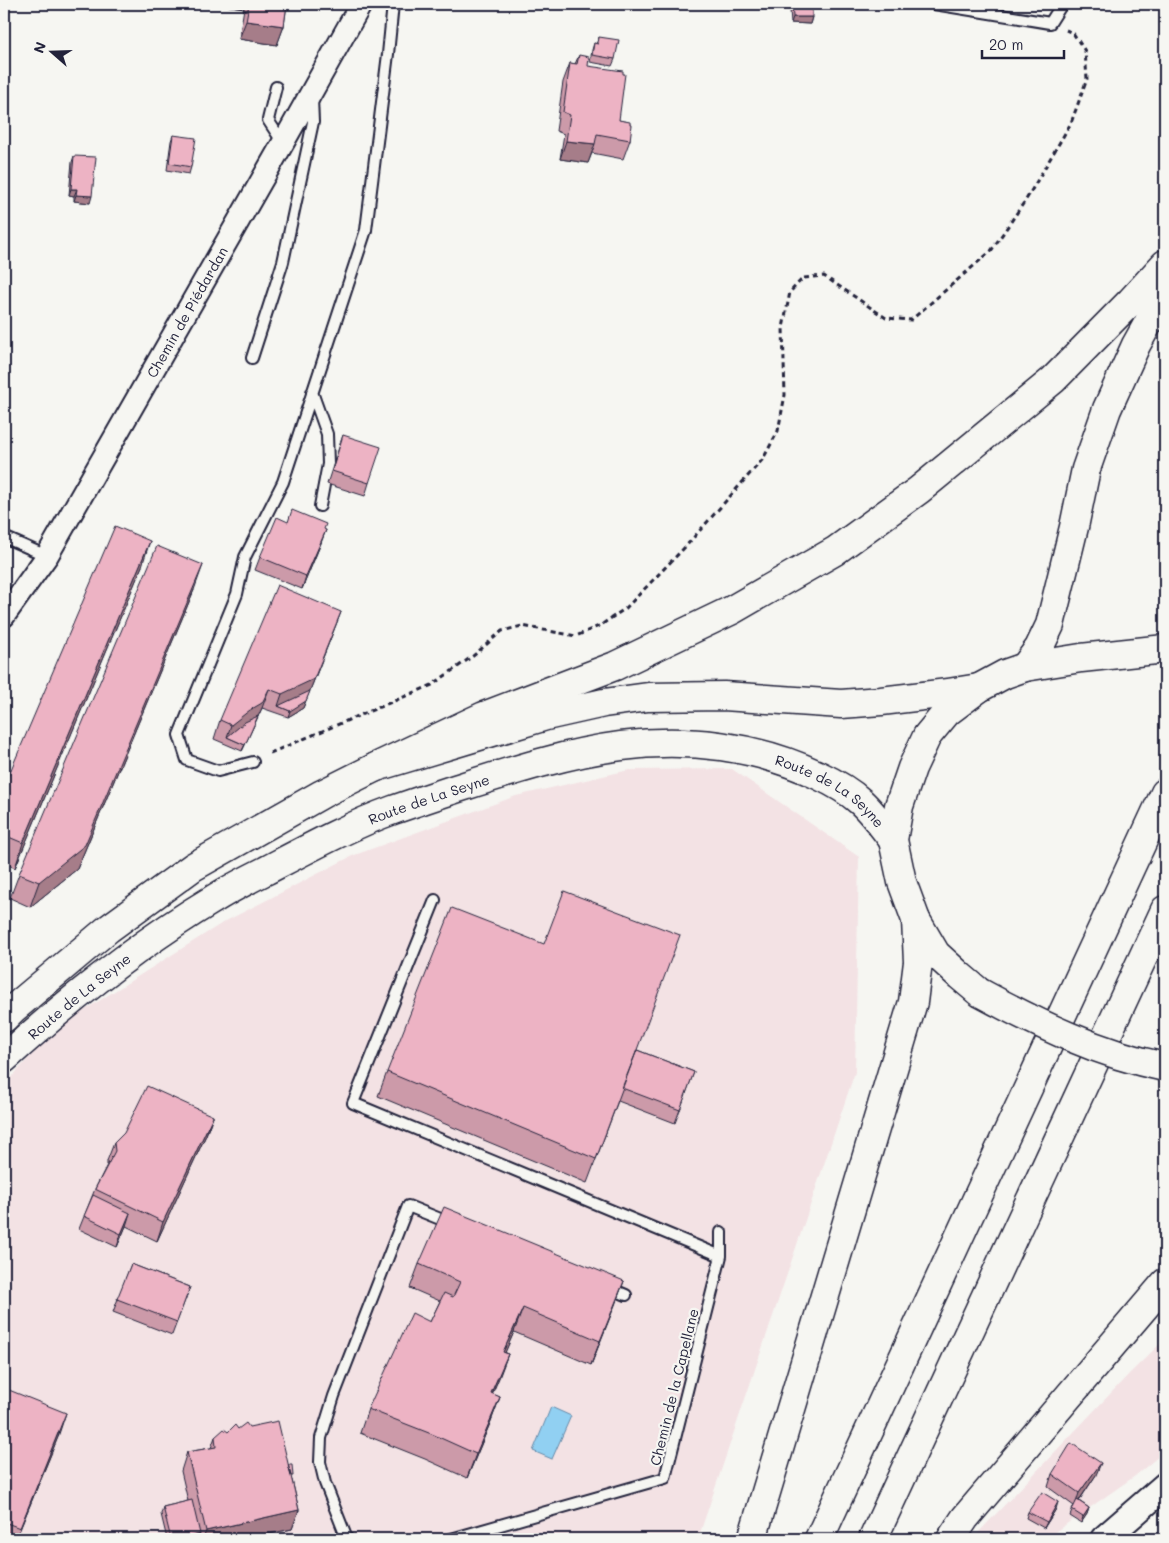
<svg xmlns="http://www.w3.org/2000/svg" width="1169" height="1543" font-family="Mali,sans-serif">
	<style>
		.built { fill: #f3e2e4 }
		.water { fill: #91d0f2; stroke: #658aa9 }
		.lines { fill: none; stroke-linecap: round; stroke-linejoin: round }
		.service-casing { stroke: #22223b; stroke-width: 14 }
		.minor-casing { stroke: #22223b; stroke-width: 25 }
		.tertiary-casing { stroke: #22223b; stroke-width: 30 }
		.secondary-casing { stroke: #22223b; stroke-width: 31 }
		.motorway-casing { stroke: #22223b; stroke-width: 31 }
		.path { stroke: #22223b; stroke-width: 3; stroke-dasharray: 5 4; stroke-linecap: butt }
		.service { stroke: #f6f6f2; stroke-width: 10 }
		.minor { stroke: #f6f6f2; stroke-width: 21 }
		.tertiary { stroke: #f6f6f2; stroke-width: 26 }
		.secondary { stroke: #f6f6f2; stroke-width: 28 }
		.motorway { stroke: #f6f6f2; stroke-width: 28 }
		.secondary-bridge-casing { stroke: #22223b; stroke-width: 31; stroke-linecap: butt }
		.secondary-bridge { stroke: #f6f6f2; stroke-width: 28 }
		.wall { fill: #cc9aa9; stroke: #22223b }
		.shaded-wall { fill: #a67d89; stroke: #22223b }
		.building { fill: #edb3c4; stroke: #22223b }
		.labels { text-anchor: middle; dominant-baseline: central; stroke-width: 4.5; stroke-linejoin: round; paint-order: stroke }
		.street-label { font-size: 14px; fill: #22223b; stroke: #f6f6f2 }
	</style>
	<rect width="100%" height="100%" fill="#f6f6f2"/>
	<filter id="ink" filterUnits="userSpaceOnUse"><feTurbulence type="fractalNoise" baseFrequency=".02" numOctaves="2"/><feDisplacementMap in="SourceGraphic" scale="10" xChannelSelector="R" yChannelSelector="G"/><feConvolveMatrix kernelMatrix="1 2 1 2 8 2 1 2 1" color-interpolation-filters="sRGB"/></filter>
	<g filter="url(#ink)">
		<!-- built -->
		<path class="built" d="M 732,769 L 859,857 L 855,1072 L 698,1539 L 4,1539 L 4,1086 L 53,1030 L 224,922 L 352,856 L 516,796 L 629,770 Z
			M 1165,1339 L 1165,1451 L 1135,1476 L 1045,1539 L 997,1539 L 977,1534 L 1130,1373 Z"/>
		<!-- water -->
		<path class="water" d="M 551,1407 L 571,1416 L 552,1459 L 533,1451 Z"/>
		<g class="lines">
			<defs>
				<path id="service" d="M 934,4 L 1050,23 L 1062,4
					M 276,87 L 268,120 L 283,143
					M 252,358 L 283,262 L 313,122 L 312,98
					M 312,392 L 327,434 L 328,464 L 320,506
					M 6,538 L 47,556
					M 253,762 L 218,771 L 187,760 L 179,735 L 237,594 L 245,557 L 283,482 L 366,230 L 388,54 L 393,4
					M 435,900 L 353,1103 L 721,1256
					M 607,1287 L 626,1295
					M 347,1539 L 325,1483 L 320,1462 L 321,1438 L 334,1396 L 408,1206 L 450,1223
					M 451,1539 L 665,1478 L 721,1256 L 721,1232"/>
				<g id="minor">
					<path id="s1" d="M 4,616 L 47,556 L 283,143 L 361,4"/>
				</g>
				<path id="tertiary" d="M 1104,1539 L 1165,1486"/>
				<g id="secondary">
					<path d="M 979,992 L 960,976 L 936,954 L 916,920 L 902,882 L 893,840 L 899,806 L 912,768 L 927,736 L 947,712 L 979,688 L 1005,674 L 1025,667 L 1081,658 L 1165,649"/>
					<path d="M 4,1018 L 13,1009 L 108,929 L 193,867 L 322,794 L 376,767 L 546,716 L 604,703 L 648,697 L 724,696 L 841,704 L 881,701 L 948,693 L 979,688"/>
					<path id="s2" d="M 4,1059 C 69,1000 137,945 212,900 C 229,889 247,880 265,871 C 307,849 349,826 393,810 C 413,803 434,796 455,789 C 508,772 566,753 621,746 C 688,737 757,746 818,775 C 833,782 848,790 861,802 C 873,813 883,827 893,840"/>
				</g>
				<path id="motorway" d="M 1025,667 L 1039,648 L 1050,625 L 1074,527 L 1086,469 L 1107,409 L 1136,345 L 1165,293
					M 376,767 L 484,716 L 615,666 L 732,610 L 835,551 L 919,490 L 1053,380 L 1131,301 L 1165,264
					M 752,1539 L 913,1002 L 918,962 L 916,920
					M 819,1539 L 1165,793
					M 873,1539 L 1165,910
					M 951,1539 L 965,1518 L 1165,1283"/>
			</defs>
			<!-- service casing -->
			<use href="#service" class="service-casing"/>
			<!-- minor casing -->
			<use href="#minor" class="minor-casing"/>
			<!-- tertiary casing -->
			<use href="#tertiary" class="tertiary-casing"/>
			<!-- secondary casing -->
			<use href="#secondary" class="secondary-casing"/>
			<!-- motorway casing -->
			<use href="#motorway" class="motorway-casing"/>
			<!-- path -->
			<path class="path" d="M 270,753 L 432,685 L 473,656 L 502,631 L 522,626 L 576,636 L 601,625 L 626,608 L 686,546 L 763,459 L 778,431 L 785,395 L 783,328 L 790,292 L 803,278 L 824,276 L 886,318 L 911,320 L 991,251 L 1027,198 L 1071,123 L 1087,79 L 1085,51 L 1073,33 L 1066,30"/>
			<!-- service -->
			<use href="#service" class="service"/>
			<!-- minor -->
			<use href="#minor" class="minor"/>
			<!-- tertiary -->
			<use href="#tertiary" class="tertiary"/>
			<!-- secondary -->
			<use href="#secondary" class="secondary"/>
			<!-- motorway -->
			<use href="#motorway" class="motorway"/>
			<defs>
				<path id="secondary-bridge" d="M 979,992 C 1038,1024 1099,1054 1165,1067"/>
			</defs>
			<!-- secondary-bridge casing -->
			<use href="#secondary-bridge" class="secondary-bridge-casing"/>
			<!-- secondary-bridge -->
			<use href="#secondary-bridge" class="secondary-bridge"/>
		</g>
		<!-- wall -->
		<path class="wall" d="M 218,4 L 287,4 L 284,26 L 277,45 L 239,39 L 244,8 Z
			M 792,4 L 812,17 L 810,24 L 791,23 L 790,10 Z
			M 599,37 L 615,59 L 612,66 L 590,62 L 592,50 L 594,43 L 596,44 Z
			M 579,55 L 588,66 L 619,120 L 630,124 L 630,140 L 623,159 L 592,153 L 588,163 L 560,159 L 564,134 L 556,131 L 563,82 L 570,63 L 575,64 Z
			M 173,135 L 191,167 L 189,174 L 167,170 L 171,141 Z
			M 74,156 L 90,203 L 74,201 L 74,196 L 69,195 L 72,162 Z
			M 343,435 L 369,483 L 365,496 L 327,484 Z
			M 288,522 L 324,529 L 321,543 L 302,589 L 255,570 L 260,557 Z
			M 142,566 L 15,868 L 4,863 L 4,786 Z
			M 194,590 L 77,869 L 30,907 L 10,898 L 19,874 Z
			M 341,612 L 303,708 L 288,717 L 262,708 L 242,751 L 214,739 L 220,720 Z
			M 637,1050 L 694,1072 L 675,1123 L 618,1101 L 587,1183 L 378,1096 L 387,1072 Z
			M 213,1116 L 206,1135 L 157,1241 L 126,1226 L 117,1247 L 79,1229 L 95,1189 L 107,1165 L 107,1161 L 114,1143 Z
			M 131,1264 L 190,1287 L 172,1335 L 113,1312 Z
			M 419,1264 L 624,1281 L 591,1365 L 514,1332 L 505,1352 L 508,1354 L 492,1394 L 500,1397 L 491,1421 L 467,1478 L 425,1459 L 360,1433 L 368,1409 L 430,1322 L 440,1301 L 410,1288 Z
			M 4,1388 L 58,1437 L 16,1539 L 4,1539 Z
			M 238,1429 L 292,1480 L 299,1510 L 292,1529 L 245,1539 L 167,1539 L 161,1514 L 163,1507 L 188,1501 L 181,1471 L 187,1452 L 211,1448 L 215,1437 Z
			M 1052,1474 L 1096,1475 L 1079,1501 L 1089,1508 L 1087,1514 L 1081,1523 L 1070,1516 L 1074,1506 L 1048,1487 Z
			M 1056,1509 L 1044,1528 L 1026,1518 L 1028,1512 Z"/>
		<!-- shaded-wall -->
		<path class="shaded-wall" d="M 218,4 L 246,4 L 244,8 Z
			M 793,17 L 812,17 L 810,24 L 791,23 Z
			M 246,21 L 284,26 L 277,45 L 239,39 Z
			M 566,141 L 595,144 L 588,163 L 560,159 Z
			M 71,189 L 77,189 L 74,196 L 69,195 Z
			M 76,195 L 92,196 L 90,203 L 74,201 Z
			M 326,530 L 321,543 L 302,589 L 306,576 Z
			M 150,541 L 142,566 L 15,868 L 23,843 Z
			M 203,565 L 194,590 L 77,869 L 30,907 L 39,882 Z
			M 341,612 L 303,708 L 288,717 L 290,711 L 278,706 L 282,694 Z
			M 269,689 L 262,708 L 242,751 L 245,745 L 227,737 L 231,725 Z
			M 213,1116 L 206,1135 L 157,1241 L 163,1222 Z
			M 130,1213 L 126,1226 L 117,1247 L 121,1234 Z
			M 624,1281 L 615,1305 L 591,1365 L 600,1341 Z
			M 523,1308 L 514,1332 L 495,1376 L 503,1352 Z
			M 508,1354 L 499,1378 L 482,1418 L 491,1393 Z
			M 500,1397 L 491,1421 L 467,1478 L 476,1454 Z
			M 66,1413 L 58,1437 L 16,1539 L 20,1528 Z
			M 1101,1463 L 1096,1475 L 1075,1506 L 1079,1493 Z
			M 1058,1502 L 1056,1509 L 1044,1528 L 1047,1522 Z
			M 1089,1508 L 1087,1514 L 1081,1523 L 1083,1517 Z
			M 299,1510 L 292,1529 L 245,1539 L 203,1539 L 206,1531 Z
			M 200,1534 L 198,1539 L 187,1539 L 188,1537 Z"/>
		<!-- building -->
		<path class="building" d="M 249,4 L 287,4 L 284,26 L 246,21 Z
			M 792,4 L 812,4 L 812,17 L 793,17 Z
			M 599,37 L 619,40 L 615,59 L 592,55 L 594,43 L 598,44 Z
			M 579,55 L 589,57 L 588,66 L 623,71 L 623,74 L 625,74 L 619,120 L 630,122 L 630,124 L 632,125 L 630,140 L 597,134 L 595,144 L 566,141 L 570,115 L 563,112 L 570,63 L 577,64 Z
			M 173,135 L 196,138 L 191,167 L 169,163 Z
			M 74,156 L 96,157 L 92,196 L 76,195 L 77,189 L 71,189 Z
			M 343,435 L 381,447 L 369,483 L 332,471 Z
			M 292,510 L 326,524 L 324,529 L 326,530 L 306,576 L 260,557 L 277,517 L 288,522 Z
			M 115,526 L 150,541 L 23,843 L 4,835 L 4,786 Z
			M 157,546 L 203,565 L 85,845 L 39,882 L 19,874 Z
			M 277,585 L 341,612 L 314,679 L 282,694 L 269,689 L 262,703 L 250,710 L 231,725 L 220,720 Z
			M 310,691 L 306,701 L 290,711 L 278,706 Z
			M 258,716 L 245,745 L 227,737 L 245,722 Z
			M 564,891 L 680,935 L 596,1159 L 387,1072 L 452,908 L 544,944 Z
			M 637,1050 L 694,1072 L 680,1110 L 622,1088 Z
			M 147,1086 L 213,1116 L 163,1222 L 95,1189 L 115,1151 L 114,1143 L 124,1133 Z
			M 93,1195 L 130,1213 L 121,1234 L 84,1216 Z
			M 444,1207 L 624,1281 L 600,1341 L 523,1308 L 503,1352 L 508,1354 L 491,1393 L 500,1397 L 476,1454 L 434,1435 L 368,1409 L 412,1313 L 430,1322 L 444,1293 L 453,1297 L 460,1282 L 419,1264 Z
			M 131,1264 L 190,1287 L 177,1322 L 117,1299 Z
			M 4,1388 L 66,1413 L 20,1528 L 4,1522 Z
			M 278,1421 L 299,1510 L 206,1531 L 187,1452 L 216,1447 L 215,1437 L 224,1429 L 228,1432 L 235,1425 L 238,1429 L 246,1423 L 249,1427 Z
			M 1071,1443 L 1101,1463 L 1079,1493 L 1052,1474 Z
			M 288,1465 L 292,1465 L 293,1476 L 291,1476 Z
			M 1042,1492 L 1058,1502 L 1047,1522 L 1028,1512 Z
			M 192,1500 L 200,1534 L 188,1537 L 188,1539 L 171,1539 L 163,1507 Z
			M 1077,1500 L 1089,1508 L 1083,1517 L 1072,1510 Z"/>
	</g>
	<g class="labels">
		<!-- street labels -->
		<g class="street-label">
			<text stroke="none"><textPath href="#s1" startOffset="355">Chemin de Piédardan</textPath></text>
			<text stroke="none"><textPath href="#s2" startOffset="922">Route de La Seyne</textPath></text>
			<text stroke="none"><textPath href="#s2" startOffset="502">Route de La Seyne</textPath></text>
			<text stroke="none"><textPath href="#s2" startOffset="98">Route de La Seyne</textPath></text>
			<text transform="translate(674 1387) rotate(-76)">Chemin de la Capellane</text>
		</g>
	</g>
	<!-- margin -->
	<rect width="1169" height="1543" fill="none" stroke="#f6f6f2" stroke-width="20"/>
	<rect x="10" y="10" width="1149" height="1523" fill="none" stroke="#22223b" stroke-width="2" filter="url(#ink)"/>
	<!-- north arrow -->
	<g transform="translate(52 52) rotate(290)" stroke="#f6f6f2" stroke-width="4" paint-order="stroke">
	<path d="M0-4L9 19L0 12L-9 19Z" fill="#22223b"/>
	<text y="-8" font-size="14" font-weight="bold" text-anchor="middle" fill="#22223b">N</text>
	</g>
	<!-- scale -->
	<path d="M982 50v8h82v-8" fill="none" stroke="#22223b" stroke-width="2.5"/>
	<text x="989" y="50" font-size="15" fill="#22223b" stroke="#f6f6f2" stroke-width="4" paint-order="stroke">20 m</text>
</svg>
